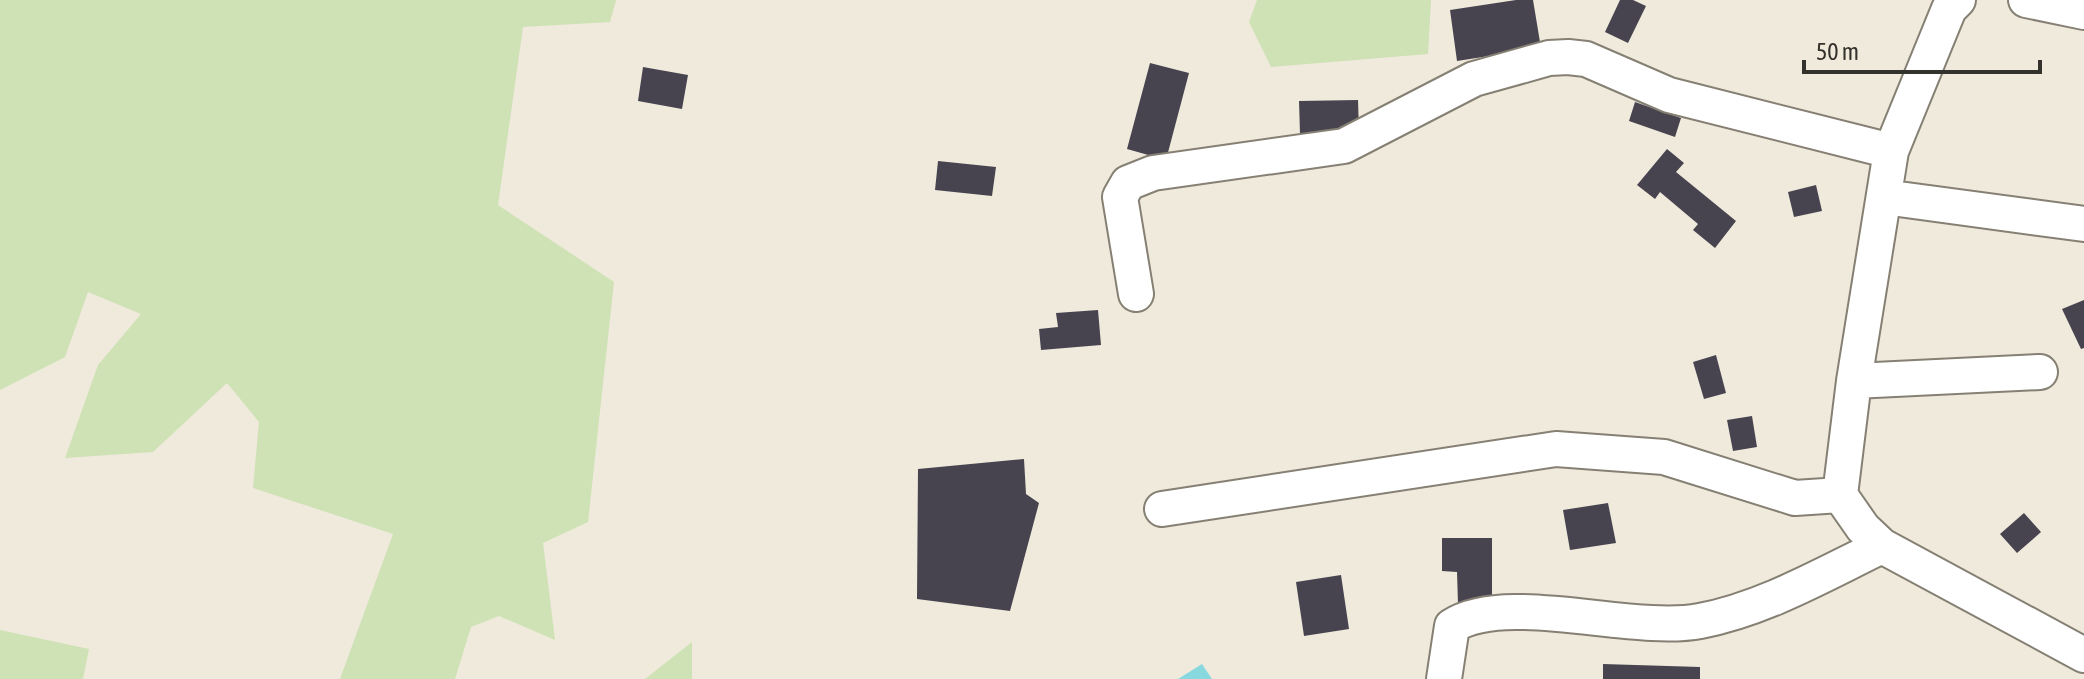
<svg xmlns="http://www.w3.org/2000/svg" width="2084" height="679" font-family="'Asap Condensed',sans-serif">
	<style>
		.green { fill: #cee2b5 }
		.water { fill: #88d8df }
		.building { fill: #474450 }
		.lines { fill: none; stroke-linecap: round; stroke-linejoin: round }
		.minor-casing { stroke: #858073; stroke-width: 38 }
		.minor { stroke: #fff; stroke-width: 34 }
	</style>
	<rect width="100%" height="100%" fill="#efeadb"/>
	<!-- green -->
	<path class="green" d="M 0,0 L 616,0 L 610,22 L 523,27 L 498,205 L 614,282 L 588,522 L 543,543 L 555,640 L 499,616 L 471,627 L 455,679 L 340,679 L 393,534 L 253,488 L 259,422 L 227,383 L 153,452 L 65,458 L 98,365 L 141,314 L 88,292 L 65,357 L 0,390 Z
		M 1257,0 L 1431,0 L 1428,54 L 1271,67 L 1249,22 Z
		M 0,630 L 89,649 L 83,679 L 0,679 Z
		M 692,642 L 692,679 L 645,679 Z"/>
	<!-- water -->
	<path class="water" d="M 1202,664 L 1212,679 L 1178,679 Z"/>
	<!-- building -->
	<path class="building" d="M 1516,0 L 1533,0 L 1541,48 L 1457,61 L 1450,10 Z
		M 1620,0 L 1633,0 L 1646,6 L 1628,43 L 1605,32 Z
		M 1150,63 L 1189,73 L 1166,160 L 1127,149 Z
		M 643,67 L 688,75 L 682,109 L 638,101 Z
		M 1358,100 L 1359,132 L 1300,134 L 1299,101 Z
		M 1635,102 L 1681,118 L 1675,137 L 1629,121 Z
		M 1667,149 L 1684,163 L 1676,172 L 1736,221 L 1715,248 L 1693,230 L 1698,224 L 1660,192 L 1655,199 L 1637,185 Z
		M 938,161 L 996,167 L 992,196 L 935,190 Z
		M 1816,185 L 1822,211 L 1794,217 L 1788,192 Z
		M 2084,300 L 2084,348 L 2081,349 L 2062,309 Z
		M 1098,310 L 1101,345 L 1041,350 L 1039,329 L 1058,327 L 1056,313 Z
		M 1716,355 L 1726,393 L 1704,399 L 1693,362 Z
		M 1752,416 L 1757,447 L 1733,451 L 1727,420 Z
		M 1024,459 L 1026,494 L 1039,503 L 1010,611 L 917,599 L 918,469 Z
		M 1608,503 L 1616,543 L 1570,550 L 1563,510 Z
		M 2024,513 L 2041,532 L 2017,553 L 2000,534 Z
		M 1442,538 L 1492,538 L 1492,604 L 1458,604 L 1457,572 L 1442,571 Z
		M 1341,575 L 1349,629 L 1304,636 L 1296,582 Z
		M 1603,664 L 1700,667 L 1700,679 L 1603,679 Z"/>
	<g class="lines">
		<defs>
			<path id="minor" d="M 1958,0 L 1949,9 L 1891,151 L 1854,381 L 1840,495 L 1863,528 L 1882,546 L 2084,655
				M 2026,0 L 2084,12
				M 1884,197 L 2084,224
				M 1136,294 L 1120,197 L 1128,183 L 1153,173 L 1344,146 L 1474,79 L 1549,58 L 1568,57 L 1586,59 L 1669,95 L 1891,151
				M 1854,381 L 2040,372
				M 1162,509 L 1556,449 L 1664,457 L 1795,498 L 1840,495
				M 1444,679 L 1452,626 C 1507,591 1632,634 1700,621 C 1764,609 1824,574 1882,546"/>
		</defs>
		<!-- minor casing -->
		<use href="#minor" class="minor-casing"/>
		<!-- minor -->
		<use href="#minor" class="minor"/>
	</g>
	<!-- scale -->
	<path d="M1804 60v12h236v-12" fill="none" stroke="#34322c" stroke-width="4"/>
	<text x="1816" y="60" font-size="24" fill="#34322c" stroke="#efeadb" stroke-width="6" paint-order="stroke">50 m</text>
</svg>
